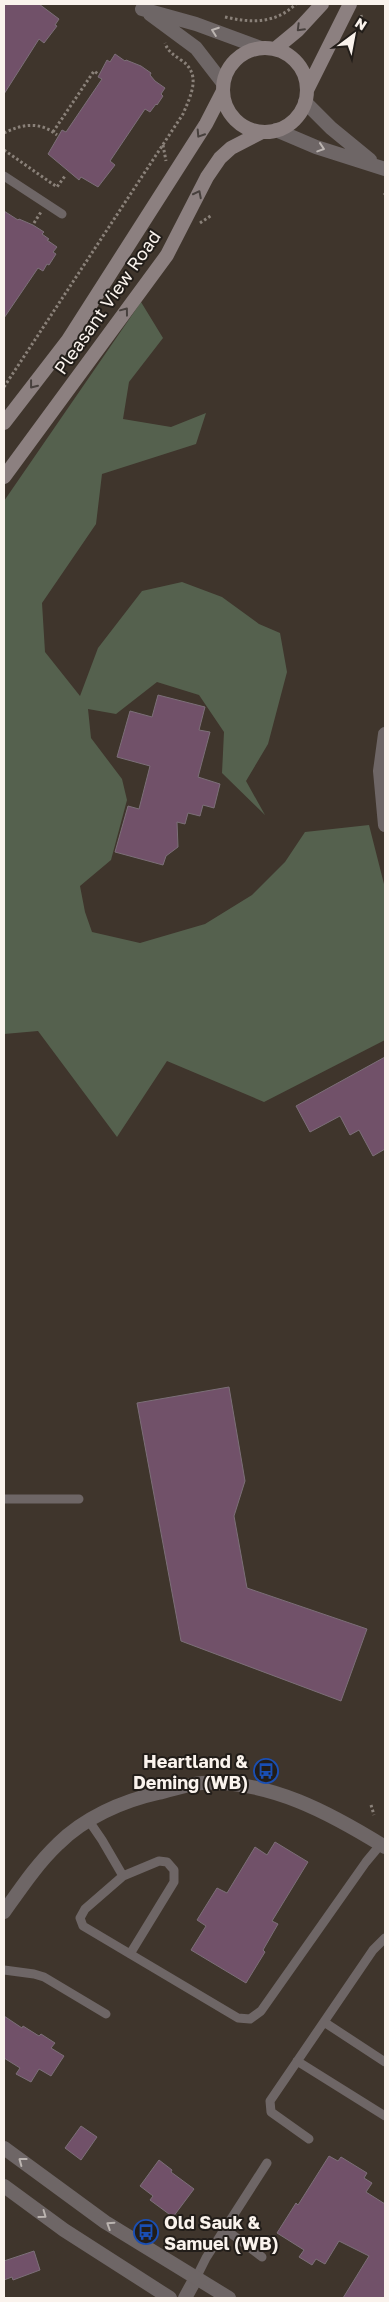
<svg xmlns="http://www.w3.org/2000/svg" width="389" height="2302" font-family="'Golos Text',sans-serif">
	<style>
		.green { fill: #55614e }
		.building { fill: #715169; stroke: #7c6f78 }
		.lines { fill: none; stroke-linecap: round; stroke-linejoin: round }
		.path { stroke: #8a8179; stroke-width: 3; stroke-dasharray: 2.5 2.5; stroke-linecap: butt }
		.service { stroke: #6e6666; stroke-width: 9 }
		.minor { stroke: #6e6666; stroke-width: 14 }
		.tertiary { stroke: #6e6666; stroke-width: 14 }
		.secondary { stroke: #8c8080; stroke-width: 14 }
		.oneway { stroke: #47403d }
		.oneway2 { stroke: #bbb4b0 }
		.labels { text-anchor: middle; dominant-baseline: central; stroke-width: 4; stroke-linejoin: round; paint-order: stroke }
		.street-label { font-size: 18px; fill: #faf3ed; stroke: #221d19 }
		.poi-label { font-size: 18px; font-weight: bold; fill: #faf3ed; stroke: #221d19; text-anchor: end }
	</style>
	<rect width="100%" height="100%" fill="#3f352c"/>
	<!-- green -->
	<path class="green" d="M 141,302 L 163,338 L 129,382 L 123,419 L 171,427 L 206,413 L 196,444 L 102,474 L 96,524 L 42,603 L 45,652 L 80,696 L 98,648 L 142,591 L 182,582 L 222,597 L 259,624 L 280,633 L 287,672 L 268,744 L 246,781 L 265,815 L 222,773 L 224,732 L 199,695 L 157,682 L 116,714 L 88,709 L 91,738 L 122,779 L 127,800 L 111,860 L 80,886 L 85,912 L 92,932 L 140,943 L 205,924 L 252,895 L 285,862 L 305,832 L 369,825 L 385,888 L 385,1040 L 264,1102 L 167,1061 L 117,1137 L 38,1031 L 4,1034 L 4,501 Z"/>
	<!-- building -->
	<path class="building" d="M 4,4 L 39,4 L 59,19 L 55,25 L 57,26 L 44,43 L 39,39 L 4,94 Z
		M 115,54 L 125,61 L 126,60 L 141,66 L 151,73 L 150,75 L 155,81 L 165,88 L 161,94 L 163,96 L 157,105 L 156,104 L 150,112 L 145,109 L 110,161 L 115,165 L 98,187 L 81,177 L 79,180 L 48,154 L 62,130 L 66,132 L 102,79 L 98,77 L 107,60 L 110,62 Z
		M 4,211 L 18,220 L 19,219 L 33,225 L 44,232 L 42,234 L 49,239 L 47,240 L 57,247 L 53,252 L 56,254 L 49,265 L 47,264 L 43,271 L 38,268 L 4,318 Z
		M 158,695 L 205,707 L 199,730 L 210,732 L 198,777 L 220,784 L 214,808 L 203,805 L 200,816 L 188,813 L 185,824 L 177,822 L 178,847 L 166,856 L 163,865 L 115,852 L 128,806 L 139,809 L 150,766 L 117,757 L 130,711 L 152,717 Z
		M 385,1057 L 385,1149 L 373,1156 L 359,1130 L 350,1135 L 340,1116 L 310,1132 L 296,1106 Z
		M 229,1387 L 245,1481 L 234,1516 L 247,1588 L 367,1629 L 341,1701 L 181,1641 L 137,1403 Z
		M 275,1842 L 308,1862 L 272,1921 L 278,1924 L 263,1950 L 265,1952 L 246,1983 L 191,1950 L 206,1926 L 197,1920 L 217,1888 L 227,1893 L 255,1847 L 267,1855 Z
		M 4,2016 L 22,2028 L 23,2026 L 39,2036 L 41,2034 L 55,2043 L 51,2048 L 64,2056 L 51,2076 L 39,2069 L 31,2082 L 16,2074 L 20,2068 L 4,2058 Z
		M 81,2126 L 97,2137 L 81,2160 L 65,2148 Z
		M 329,2156 L 338,2161 L 341,2157 L 367,2173 L 364,2178 L 372,2183 L 366,2192 L 385,2204 L 385,2298 L 343,2298 L 369,2256 L 339,2241 L 325,2264 L 316,2259 L 312,2265 L 299,2257 L 304,2250 L 277,2233 L 296,2203 L 298,2205 Z
		M 159,2160 L 172,2170 L 171,2172 L 194,2189 L 173,2217 L 150,2200 L 153,2196 L 140,2186 Z
		M 34,2251 L 40,2270 L 13,2280 L 12,2277 L 4,2280 L 4,2261 Z"/>
	<g class="lines">
		<!-- path -->
		<path class="path" d="M 361,15 L 362,24
			M 225,17 C 251,23 275,24 296,4
			M 53,132 L 94,71 L 98,74
			M 4,133 C 22,124 40,121 57,135
			M 163,145 L 166,161
			M 4,150 L 57,187 L 65,176
			M 384,195 L 385,194
			M 34,223 L 41,212
			M 200,223 L 212,215
			M 4,387 L 183,114 C 191,95 202,74 181,60 C 174,55 168,52 165,43
			M 371,1805 L 374,1815"/>
		<!-- service -->
		<path class="service" d="M 4,176 L 62,214
			M 4,1499 L 79,1499
			M 89,1821 L 102,1840 L 123,1876 L 85,1909 L 80,1918 L 83,1926 L 238,2018 L 250,2019 L 261,2011 L 366,1862 L 381,1844
			M 123,1876 L 159,1861 L 167,1862 L 174,1870 L 174,1882 L 130,1954
			M 4,1970 L 34,1974 L 44,1977 L 106,2014
			M 324,2022 L 385,2062
			M 297,2061 L 385,2116
			M 309,2139 L 271,2112 L 270,2101 L 373,1950 L 385,1938
			M 225,2229 L 262,2257
			M 196,2278 L 206,2258 L 267,2163"/>
		<!-- minor -->
		<path class="minor" d="M 142,9 L 196,24 L 261,48
			M 150,14 L 196,48 L 223,83
			M 305,102 L 331,128 L 370,160
			M 276,130 L 316,147 L 385,169
			M 185,2298 L 196,2278"/>
		<!-- tertiary -->
		<path class="tertiary" d="M 385,734 L 380,771 L 385,825
			M 4,1912 C 21,1888 37,1864 58,1844 C 84,1818 122,1801 158,1793 C 172,1790 188,1784 202,1783 C 270,1780 330,1813 385,1847
			M 4,2148 L 105,2222 L 229,2298
			M 4,2186 L 64,2230 L 170,2298"/>
		<!-- secondary -->
		<path class="secondary" d="M223 90a42 42 0 1 1 84 0a42 42 0 1 1-84 0Z
			M 275,49 L 298,30 L 322,4
			M 307,90 L 350,4
			M 4,423 L 68,340 L 206,124 L 223,91
			M 4,477 L 167,255 L 207,177 L 220,158 L 231,148 L 262,132"/>
	</g>
	<!-- one-way arrows -->
	<defs><path id="oneway-chevron" d="M-2-3.5L2.5 0L-2 3.5" fill="none" stroke-width="1.6" stroke-linecap="round" stroke-linejoin="round" transform="scale(1.25)"/></defs>
	<g class="oneway">
		<use href="#oneway-chevron" transform="translate(300 28) rotate(135)"/>
		<use href="#oneway-chevron" transform="translate(200 134) rotate(123)"/>
		<use href="#oneway-chevron" transform="translate(198 194) rotate(-63)"/>
		<use href="#oneway-chevron" transform="translate(125 311) rotate(-53)"/>
		<use href="#oneway-chevron" transform="translate(33 385) rotate(128)"/>
	</g>
	<g class="oneway2">
		<use href="#oneway-chevron" transform="translate(215 31) rotate(-160)"/>
		<use href="#oneway-chevron" transform="translate(321 148) rotate(18)"/>
		<use href="#oneway-chevron" transform="translate(22 2161) rotate(-143)"/>
		<use href="#oneway-chevron" transform="translate(43 2215) rotate(36)"/>
		<use href="#oneway-chevron" transform="translate(110 2225) rotate(-147)"/>
	</g>
	<!-- icons -->
	<defs>
		<symbol id="bus-ring" viewBox="-11 -11 22 22"><circle r="9.5" fill="#221d19" stroke="#1a4fb4" stroke-width="1.5"/><path d="M-5-6H5V4H4V6H2V4H-2V6H-4V4H-5ZM-3.5-4V0h7V-4ZM-3.5 1.2v1.5H-2V1.2ZM2 1.2v1.5H3.5V1.2Z" fill="#1a4fb4"/></symbol>
	</defs>
	<g fill-rule="evenodd">
		<use href="#bus-ring" x="252" y="1757" width="28" height="28"/>
		<use href="#bus-ring" x="132" y="2218" width="28" height="28"/>
	</g>
	<g class="labels">
		<!-- street labels -->
		<g class="street-label">
			<text transform="translate(107 302) rotate(-55)">Pleasant View Road</text>
		</g>
		<!-- poi labels -->
		<g class="poi-label">
			<text x="248" y="1761">Heartland &amp;<tspan x="248" dy="21">Deming (WB)</tspan></text>
			<text x="164" y="2222" text-anchor="start">Old Sauk &amp;<tspan x="164" dy="21">Samuel (WB)</tspan></text>
		</g>
	</g>
	<!-- border -->
	<rect width="389" height="2302" fill="none" stroke="#faf3ed" stroke-width="10"/>
	<!-- north arrow -->
	<g transform="translate(354 35) rotate(32)" stroke="#221d19" stroke-width="4" paint-order="stroke">
	<path d="M0-4L9 19L0 12L-9 19Z" fill="#faf3ed"/>
	<text y="-8" font-size="14" font-weight="bold" text-anchor="middle" fill="#faf3ed">N</text>
	</g>
</svg>
